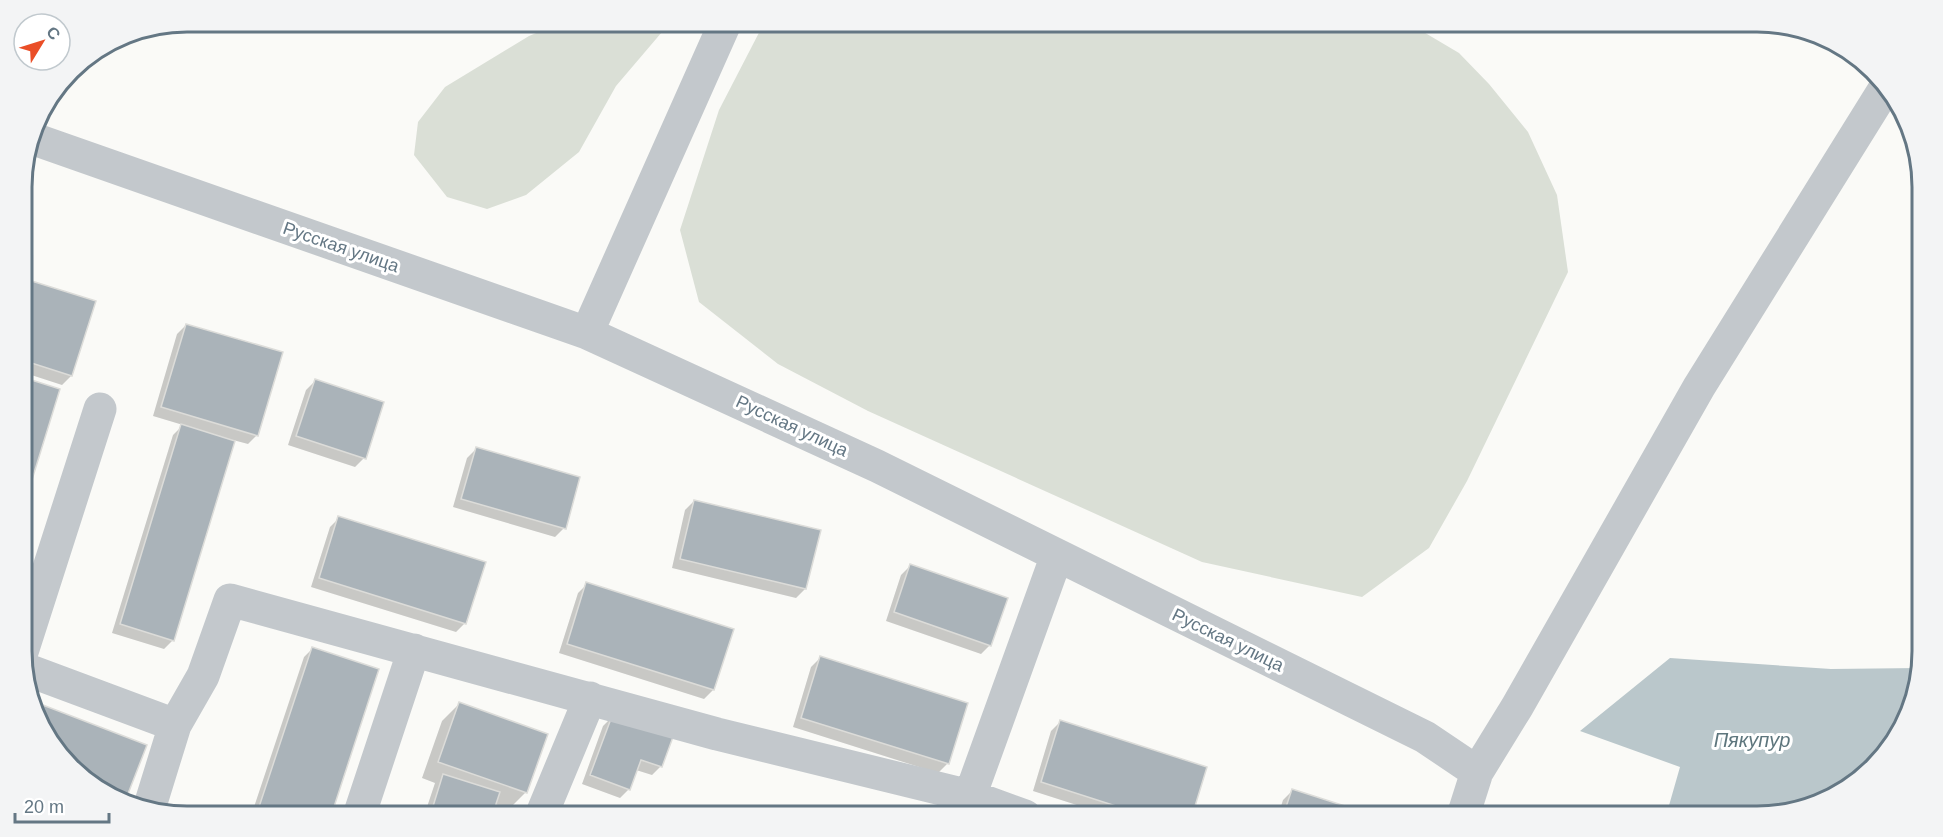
<svg xmlns="http://www.w3.org/2000/svg" width="1943" height="837" font-family="Arial,sans-serif">
	<style>
		.green { fill: #dadfd6 }
		.water { fill: #bac7cb }
		.shadow { fill: #0003 }
		.building { fill: #aab3b9; stroke: #dcdcd9; stroke-width: 1.5 }
		.lines { fill: none; stroke-linecap: round; stroke-linejoin: round }
		.minor { stroke: #c3c8cc; stroke-width: 33 }
		.labels { text-anchor: middle; dominant-baseline: central; stroke-width: 6; stroke-linejoin: round; paint-order: stroke }
		.street-label { font-size: 18px; fill: #647784; stroke: #fff }
		.water-label { font-size: 20px; font-style: italic; fill: #5e767d; stroke: #fff }
		.rim { fill: none; stroke: #647784; stroke-width: 3 }
	</style>
	<rect width="100%" height="100%" fill="#fafaf7"/>
	<!-- green -->
	<path class="green" d="M 565,21 L 662,21 L 662,32 L 616,86 L 579,152 L 526,195 L 487,209 L 447,197 L 414,155 L 418,122 L 445,87 L 529,36 Z
		M 765,21 L 1405,21 L 1459,53 L 1489,84 L 1528,132 L 1557,195 L 1568,272 L 1467,481 L 1429,548 L 1362,597 L 1202,562 L 868,411 L 778,364 L 699,302 L 680,230 L 719,110 Z"/>
	<!-- water -->
	<path class="water" d="M 1670,658 L 1831,669 L 1919,668 L 1910,714 L 1857,782 L 1767,816 L 1666,816 L 1680,767 L 1580,731 Z"/>
	<!-- shadow -->
	<path class="shadow" d="M 22,279 L 94,302 L 71,376 L 62,385 L 22,372 Z
		M 186,325 L 257,435 L 248,444 L 233,440 L 173,640 L 164,649 L 112,633 L 173,435 L 183,425 L 153,416 L 177,334 Z
		M 315,381 L 364,458 L 355,467 L 288,445 L 306,390 Z
		M 476,449 L 564,528 L 555,537 L 453,507 L 467,458 Z
		M 694,501 L 805,589 L 796,598 L 672,568 L 685,510 Z
		M 339,518 L 465,623 L 456,632 L 311,587 L 330,527 Z
		M 910,566 L 990,645 L 981,654 L 886,621 L 901,575 Z
		M 587,584 L 713,690 L 704,699 L 559,653 L 578,593 Z
		M 313,648 L 329,816 L 251,816 L 304,657 Z
		M 820,658 L 966,704 L 947,764 L 938,773 L 793,727 L 811,667 Z
		M 459,704 L 546,735 L 525,793 L 509,809 L 495,804 L 491,816 L 424,816 L 435,783 L 422,778 L 442,721 Z
		M 612,717 L 661,766 L 652,775 L 636,770 L 629,789 L 620,798 L 582,784 L 603,726 Z
		M 1060,722 L 1190,816 L 1111,816 L 1033,791 L 1051,731 Z
		M 1292,791 L 1371,816 L 1278,816 L 1283,800 Z"/>
	<!-- building -->
	<path class="building" d="M 22,278 L 96,301 L 72,376 L 22,360 Z
		M 186,324 L 283,352 L 258,436 L 161,407 Z
		M 22,377 L 60,389 L 22,512 Z
		M 315,379 L 384,402 L 366,459 L 296,436 Z
		M 181,424 L 235,441 L 174,641 L 120,624 Z
		M 476,447 L 580,477 L 566,529 L 461,499 Z
		M 694,500 L 821,530 L 806,589 L 680,559 Z
		M 338,516 L 486,562 L 466,624 L 319,578 Z
		M 910,564 L 1008,598 L 991,646 L 894,612 Z
		M 586,582 L 734,629 L 714,690 L 567,644 Z
		M 312,647 L 379,669 L 331,816 L 256,816 Z
		M 820,656 L 968,703 L 949,764 L 801,718 Z
		M 35,702 L 147,745 L 124,804 L 55,752 Z
		M 459,702 L 548,734 L 527,793 L 438,762 Z
		M 612,716 L 673,737 L 662,767 L 641,760 L 630,790 L 590,775 Z
		M 1060,720 L 1207,767 L 1192,816 L 1147,816 L 1041,782 Z
		M 443,774 L 500,792 L 492,816 L 430,816 Z
		M 1292,789 L 1376,816 L 1283,816 Z"/>
	<g class="lines">
		<!-- minor -->
		<path class="minor" d="M 31,138 L 587,333 L 877,466 L 1425,737 L 1477,772 L 1463,816
			M 587,333 L 726,21
			M 22,652 L 100,409
			M 22,668 L 175,725 L 149,809
			M 175,725 L 203,676 L 230,600 L 717,734 L 970,796 L 1025,816
			M 1477,772 L 1517,707 L 1699,387 L 1887,85
			M 970,796 L 1057,555
			M 359,816 L 414,650
			M 541,816 L 590,698"/>
	</g>
	<g class="labels">
		<!-- street labels -->
		<g class="street-label">
			<text transform="translate(341 247) rotate(19)">Русская улица</text>
			<text transform="translate(792 426) rotate(25)">Русская улица</text>
			<text transform="translate(1228 640) rotate(26)">Русская улица</text>
		</g>
		<!-- water labels -->
		<g class="water-label">
			<text x="1752" y="740">Пякупур</text>
		</g>
	</g>
	<!-- crop -->
	<path d="M0 0H1943V837H0ZM187 32H1757A155 155 0 0 1 1912 187V651A155 155 0 0 1 1757 806H187A155 155 0 0 1 32 651V187A155 155 0 0 1 187 32Z" fill="#f3f4f5" fill-rule="evenodd"/>
	<path class="rim" d="M187 32H1757A155 155 0 0 1 1912 187V651A155 155 0 0 1 1757 806H187A155 155 0 0 1 32 651V187A155 155 0 0 1 187 32Z"/>
	<!-- north arrow -->
	<g transform="translate(42 42) rotate(52)"><circle r="28" fill="#ffffff" stroke="#c1c9ce" stroke-width="1.5"/>
	<path d="M0-4.5L10 22L0 15L-10 22Z" fill="#ea4e27"/>
	<text y="-9" font-size="16" font-weight="bold" text-anchor="middle" fill="#647784">С</text>
	</g>
	<!-- scale -->
	<path d="M15 813v9h94v-9" fill="none" stroke="#647784" stroke-width="3"/>
	<text x="24" y="813" font-size="18" fill="#647784" stroke="#ffffff" stroke-width="4.5" paint-order="stroke">20 m</text>
</svg>
